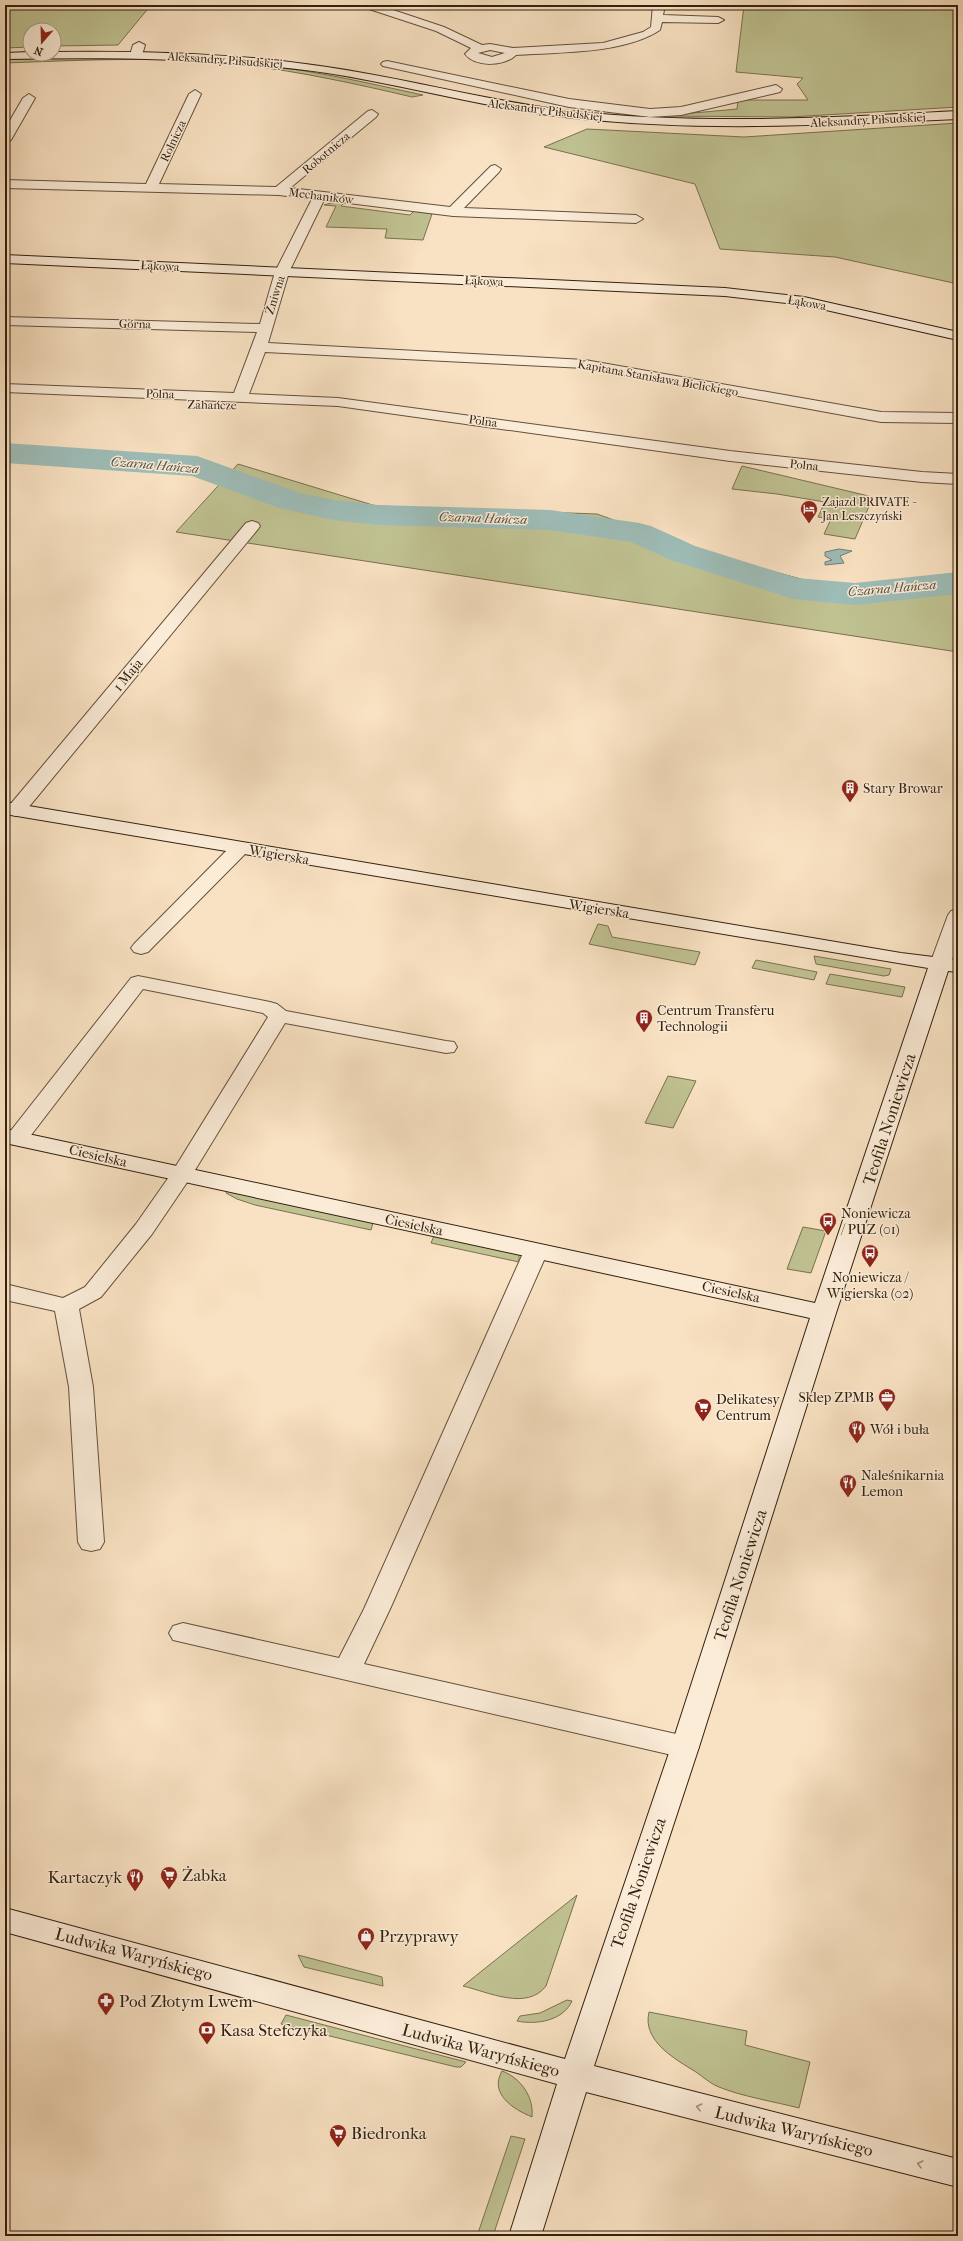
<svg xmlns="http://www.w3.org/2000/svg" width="963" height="2241" font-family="'IM FELL French Canon',serif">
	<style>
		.green { fill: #c0c292; stroke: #7a7150 }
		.water { fill: #9ebdb8; stroke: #737e74 }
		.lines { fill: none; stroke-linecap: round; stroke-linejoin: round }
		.river { fill: #9ebdb8; fill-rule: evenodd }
		.street-casing { stroke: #64503b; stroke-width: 2 }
		.secondary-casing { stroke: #33200e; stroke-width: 2 }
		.street { fill: #fbecd8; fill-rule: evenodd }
		.secondary { fill: #fbecd8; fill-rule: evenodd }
		.oneway { stroke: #a1907d }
		.labels { text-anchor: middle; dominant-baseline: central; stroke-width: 3; stroke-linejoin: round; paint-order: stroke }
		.far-street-label { font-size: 12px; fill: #33200e; stroke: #fbecd8 }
		.far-poi-label { font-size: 12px; fill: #33200e; stroke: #fbecd8; text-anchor: start }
		.far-water-label { font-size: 13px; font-style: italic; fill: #534f41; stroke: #fbecd8 }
		.street-label { font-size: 14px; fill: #33200e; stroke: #fbecd8 }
		.poi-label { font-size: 14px; fill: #33200e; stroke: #fbecd8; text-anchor: start }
		.near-street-label { font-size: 17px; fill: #33200e; stroke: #fbecd8 }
		.near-poi-label { font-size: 17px; fill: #33200e; stroke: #fbecd8; text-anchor: start }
	</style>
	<rect width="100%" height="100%" fill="#f9e2c3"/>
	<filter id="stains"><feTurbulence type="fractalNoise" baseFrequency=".005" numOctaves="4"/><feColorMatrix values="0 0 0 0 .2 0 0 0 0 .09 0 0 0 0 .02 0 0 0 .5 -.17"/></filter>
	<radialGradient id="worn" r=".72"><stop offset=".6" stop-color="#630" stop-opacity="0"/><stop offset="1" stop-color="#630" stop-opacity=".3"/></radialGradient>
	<!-- green -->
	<path class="green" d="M 5,5 L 151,5 L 118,45 L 54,46 L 54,30 L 30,30 L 30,47 L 5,48 Z
		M 744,5 L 958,5 L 958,107 L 790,117 L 661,116 L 737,109 L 738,100 L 808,100 L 797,84 L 803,78 L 736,72 Z
		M 135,58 C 180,60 225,61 270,66 C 321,72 372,84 423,95 L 412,97 C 357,84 302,72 245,65 C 165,56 85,60 5,63 L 5,59 Z
		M 958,123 L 958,284 L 835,257 L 720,249 L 695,184 L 544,147 L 587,129 L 744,137 Z
		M 338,201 L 345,202 L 341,206 L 410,215 L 414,211 L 432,214 L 423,240 L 385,238 L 387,229 L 326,227 L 336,206 L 324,205 Z
		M 238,464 L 376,506 L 597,514 L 703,552 L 808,581 L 852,585 L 958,573 L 958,652 L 176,532 Z
		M 742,466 L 873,497 L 855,539 L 824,534 L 831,519 L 818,517 L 825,502 L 777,494 L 732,489 Z
		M 598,924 L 608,926 L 612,937 L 700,952 L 695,965 L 589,944 Z
		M 814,956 L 891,969 L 889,975 L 884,976 L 816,964 Z
		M 756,960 L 817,972 L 814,980 L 752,968 Z
		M 830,974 L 905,987 L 902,997 L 826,984 Z
		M 668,1076 L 696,1081 L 673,1128 L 645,1123 Z
		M 227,1191 L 373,1223 L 371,1230 L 255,1205 L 237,1199 L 226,1193 Z
		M 803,1227 L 826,1231 L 811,1273 L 787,1269 Z
		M 434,1236 L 519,1254 L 519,1262 L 431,1243 Z
		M 577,1895 L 546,1986 C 527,2011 488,1992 463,1986 Z
		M 298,1955 L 382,1977 L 383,1986 L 304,1967 Z
		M 567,2000 L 572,2001 C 563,2021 536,2025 517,2021 L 520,2016 L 540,2013 Z
		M 649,2012 L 747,2031 L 745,2045 L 810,2062 L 799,2108 C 776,2102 740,2096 719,2087 C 711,2084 703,2077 696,2072 C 675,2059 642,2041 649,2012 Z
		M 286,2015 L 466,2062 L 461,2067 L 456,2067 L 281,2024 Z
		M 502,2071 C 521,2078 534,2097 532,2117 C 513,2109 489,2094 502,2071 Z
		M 511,2136 L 525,2139 L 493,2236 L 477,2236 Z"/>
	<!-- water -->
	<path class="water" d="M 839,549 L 852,551 L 840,556 L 844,563 L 825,565 L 825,562 L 832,560 L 825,556 L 825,552 Z"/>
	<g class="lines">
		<!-- river -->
		<path class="river" d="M 5,443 L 197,456 L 300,493 L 334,500 L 378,505 L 550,510 L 639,523 L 651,526 L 695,546 L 797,578 L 855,583 L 958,572 L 958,594 L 855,605 L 793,599 L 671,560 L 631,542 L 550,530 L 378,525 L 334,520 L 279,508 L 192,476 L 5,463 Z"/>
		<defs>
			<path id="street" d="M 361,5 L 378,5 L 444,27 L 482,45 L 490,44 L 513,48 L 603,43 L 643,32 L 651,27 L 653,5 L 665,5 L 663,15 L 718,17 L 724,20 L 718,23 L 662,22 L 660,30 C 624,54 559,52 516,55 C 505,66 476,68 465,54 L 471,48 L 436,31 L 363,7 ZM 490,50 L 505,53 L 492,57 L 478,53 Z
				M 139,42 L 145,45 L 142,55 L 136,58 L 132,57 L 130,55 L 133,45 Z
				M 387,61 L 569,99 L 650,109 L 681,107 L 776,85 L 782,89 L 780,92 L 681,115 L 650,117 L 569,107 L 383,66 L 381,64 L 383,62 Z
				M 195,90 L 201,94 L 159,184 L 276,187 L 368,111 L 372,110 L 378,114 L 376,117 L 290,188 L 450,207 L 491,166 L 495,165 L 501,169 L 499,172 L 464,208 L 636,215 L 643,219 L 636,223 L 453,216 L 324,200 L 289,272 L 268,343 L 585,360 L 881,412 L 958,413 L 958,423 L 881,422 L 585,368 L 265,352 L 249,394 L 338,398 L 730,451 L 922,472 L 958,474 L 958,484 L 922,482 L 730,461 L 338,406 L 5,392 L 5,384 L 234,393 L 257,332 L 5,325 L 5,317 L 260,324 L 275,272 L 312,199 L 279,195 L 5,188 L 5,180 L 146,184 L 189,94 Z
				M 29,94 L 35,98 L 11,140 L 5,144 L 5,129 L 23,98 Z
				M 252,521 L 258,523 L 260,526 L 258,529 L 23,814 L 16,816 L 9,814 L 7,810 L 9,806 L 246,523 Z
				M 240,842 L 247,844 L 250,848 L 247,852 L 148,952 L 141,954 L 134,952 L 131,948 L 134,944 L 233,844 Z
				M 958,909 C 958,930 960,950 947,968 L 940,970 L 933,968 L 930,964 L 948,915 L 951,911 Z
				M 138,976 L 270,1002 L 277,1004 L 286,1011 L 446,1041 L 454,1042 L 457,1047 L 454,1052 L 446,1053 L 285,1023 L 192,1175 L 152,1234 L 101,1297 L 79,1309 L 93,1387 L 104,1542 L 100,1549 L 91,1551 L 82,1549 L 78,1542 L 69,1387 L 55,1311 L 5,1300 L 5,1284 L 63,1298 L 85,1287 L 136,1224 L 171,1174 L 268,1017 L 263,1013 L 143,989 L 25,1143 L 17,1145 L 9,1143 L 6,1138 L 9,1133 L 131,978 Z
				M 536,1244 L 544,1246 L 548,1251 L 390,1609 L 364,1664 L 685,1736 L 695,1739 L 699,1747 L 695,1755 L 685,1758 L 173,1640 L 169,1633 L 173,1626 L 183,1623 L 339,1658 L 364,1609 L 524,1251 L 528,1246 Z"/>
			<path id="secondary" d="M 30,52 L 30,54 L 54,54 L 54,52 C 145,51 237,53 327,67 C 409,79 488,101 570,111 C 699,125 829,118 958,111 L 958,119 C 830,125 701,132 573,118 C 490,109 410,86 327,73 C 220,58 113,57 5,59 L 5,53 Z
				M 5,255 L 725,288 L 804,297 L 958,332 L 958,340 L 804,305 L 725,296 L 5,263 Z
				M 5,802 L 901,953 L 958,960 L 958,972 L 948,971 L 836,1313 L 699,1747 L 594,2066 L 958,2159 L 958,2187 L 586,2092 L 541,2236 L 509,2236 L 557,2084 L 5,1932 L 5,1908 L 565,2059 L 671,1747 L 810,1318 L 5,1143 L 5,1129 L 815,1303 L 928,968 L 5,814 Z"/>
		</defs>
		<!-- street casing -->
		<use href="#street" class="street-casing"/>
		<!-- secondary casing -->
		<use href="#secondary" class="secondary-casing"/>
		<!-- street -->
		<use href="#street" class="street"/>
		<!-- secondary -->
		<use href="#secondary" class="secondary"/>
	</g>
	<!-- one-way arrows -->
	<defs><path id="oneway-chevron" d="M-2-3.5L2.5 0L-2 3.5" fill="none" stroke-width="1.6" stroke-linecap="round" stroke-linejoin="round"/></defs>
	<g class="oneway">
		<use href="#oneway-chevron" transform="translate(699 2107) rotate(-166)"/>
		<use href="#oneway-chevron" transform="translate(920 2164) rotate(-166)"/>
	</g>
	<!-- icons -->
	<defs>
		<symbol id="hotel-pin" viewBox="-11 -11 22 30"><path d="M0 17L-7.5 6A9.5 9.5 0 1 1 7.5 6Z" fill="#8f2418" stroke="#fbecd8"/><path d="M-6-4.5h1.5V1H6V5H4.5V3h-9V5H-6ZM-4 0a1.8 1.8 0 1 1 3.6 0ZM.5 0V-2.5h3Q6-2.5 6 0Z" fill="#fff"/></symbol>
		<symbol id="building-pin" viewBox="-11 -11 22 30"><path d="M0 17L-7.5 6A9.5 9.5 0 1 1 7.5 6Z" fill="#8f2418" stroke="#fbecd8"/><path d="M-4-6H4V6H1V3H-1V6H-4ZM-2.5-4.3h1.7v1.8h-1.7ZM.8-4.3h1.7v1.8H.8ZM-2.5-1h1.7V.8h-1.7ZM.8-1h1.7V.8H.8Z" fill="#fff"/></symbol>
		<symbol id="bus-pin" viewBox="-11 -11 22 30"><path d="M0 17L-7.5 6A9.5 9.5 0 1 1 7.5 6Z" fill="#8f2418" stroke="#fbecd8"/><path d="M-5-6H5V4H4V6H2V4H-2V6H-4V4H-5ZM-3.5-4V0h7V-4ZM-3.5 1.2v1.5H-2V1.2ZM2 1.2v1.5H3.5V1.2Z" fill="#fff"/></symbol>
		<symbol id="office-pin" viewBox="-11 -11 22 30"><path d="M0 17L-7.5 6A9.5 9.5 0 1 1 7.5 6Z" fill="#8f2418" stroke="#fbecd8"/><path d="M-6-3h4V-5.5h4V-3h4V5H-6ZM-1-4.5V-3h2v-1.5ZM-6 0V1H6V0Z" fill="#fff"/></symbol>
		<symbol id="supermarket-pin" viewBox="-11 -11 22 30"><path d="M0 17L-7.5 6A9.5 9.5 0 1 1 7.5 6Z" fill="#8f2418" stroke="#fbecd8"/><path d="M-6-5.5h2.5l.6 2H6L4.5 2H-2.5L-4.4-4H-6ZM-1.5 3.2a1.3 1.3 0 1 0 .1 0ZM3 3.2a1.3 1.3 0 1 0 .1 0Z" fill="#fff"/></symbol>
		<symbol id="restaurant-pin" viewBox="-11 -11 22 30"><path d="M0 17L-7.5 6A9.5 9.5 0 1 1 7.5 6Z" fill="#8f2418" stroke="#fbecd8"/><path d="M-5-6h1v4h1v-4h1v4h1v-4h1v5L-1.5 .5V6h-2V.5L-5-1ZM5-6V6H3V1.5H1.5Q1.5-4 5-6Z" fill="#fff"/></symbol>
		<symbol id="shop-pin" viewBox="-11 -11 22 30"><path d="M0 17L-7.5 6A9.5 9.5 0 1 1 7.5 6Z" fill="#8f2418" stroke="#fbecd8"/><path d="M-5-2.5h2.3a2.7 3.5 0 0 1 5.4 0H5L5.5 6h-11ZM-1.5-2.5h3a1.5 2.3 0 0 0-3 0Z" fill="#fff"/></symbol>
		<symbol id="pharmacy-pin" viewBox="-11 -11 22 30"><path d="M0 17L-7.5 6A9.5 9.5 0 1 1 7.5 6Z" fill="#8f2418" stroke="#fbecd8"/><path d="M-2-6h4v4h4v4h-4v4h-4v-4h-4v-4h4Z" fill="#fff"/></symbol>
		<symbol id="bank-pin" viewBox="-11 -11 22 30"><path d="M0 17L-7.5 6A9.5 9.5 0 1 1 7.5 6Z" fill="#8f2418" stroke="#fbecd8"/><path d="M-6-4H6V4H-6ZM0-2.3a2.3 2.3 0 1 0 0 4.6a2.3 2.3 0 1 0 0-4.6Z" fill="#fff"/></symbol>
	</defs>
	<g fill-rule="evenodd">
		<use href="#hotel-pin" x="799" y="499" width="20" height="27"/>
		<use href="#building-pin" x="840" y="778" width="20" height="27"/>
		<use href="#building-pin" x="634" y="1008" width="20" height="27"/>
		<use href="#bus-pin" x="818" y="1211" width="20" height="27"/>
		<use href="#bus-pin" x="860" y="1243" width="20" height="27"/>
		<use href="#office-pin" x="877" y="1387" width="20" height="27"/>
		<use href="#supermarket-pin" x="693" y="1397" width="20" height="27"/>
		<use href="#restaurant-pin" x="847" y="1419" width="20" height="27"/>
		<use href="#restaurant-pin" x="838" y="1473" width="20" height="27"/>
		<use href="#supermarket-pin" x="159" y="1865" width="20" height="27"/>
		<use href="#restaurant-pin" x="125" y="1867" width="20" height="27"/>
		<use href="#shop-pin" x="356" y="1926" width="20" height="27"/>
		<use href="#pharmacy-pin" x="96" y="1991" width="20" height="27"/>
		<use href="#bank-pin" x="197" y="2020" width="20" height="27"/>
		<use href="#supermarket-pin" x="328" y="2123" width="20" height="27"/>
	</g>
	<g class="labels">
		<!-- far-street labels -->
		<g class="far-street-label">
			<text transform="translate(225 60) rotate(4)">Aleksandry Piłsudskiej</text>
			<text transform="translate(545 110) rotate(7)">Aleksandry Piłsudskiej</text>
			<text transform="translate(868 120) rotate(-3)">Aleksandry Piłsudskiej</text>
			<text transform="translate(173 141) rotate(-65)">Rolnicza</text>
			<text transform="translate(326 153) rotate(-40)">Robotnicza</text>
			<text transform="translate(321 196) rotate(7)">Mechaników</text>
			<text transform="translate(160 266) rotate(3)">Łąkowa</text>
			<text transform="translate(484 281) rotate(3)">Łąkowa</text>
			<text transform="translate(275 295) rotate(-72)">Żniwna</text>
			<text transform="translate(807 303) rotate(10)">Łąkowa</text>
			<text transform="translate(135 324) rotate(2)">Górna</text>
			<text transform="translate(658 378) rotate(10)">Kapitana Stanisława Bielickiego</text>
			<text transform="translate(160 394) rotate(2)">Polna</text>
			<text transform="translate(212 405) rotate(1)">Zahańcze</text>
			<text transform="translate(483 421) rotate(8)">Polna</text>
			<text transform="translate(804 465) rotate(6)">Polna</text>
		</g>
		<!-- far-poi labels -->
		<g class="far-poi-label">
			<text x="822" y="502">Zajazd PRIVATE -<tspan x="822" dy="14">Jan Leszczyński</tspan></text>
		</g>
		<!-- far-water labels -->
		<g class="far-water-label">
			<text transform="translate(155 465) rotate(5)">Czarna Hańcza</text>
			<text transform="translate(483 518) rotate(2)">Czarna Hańcza</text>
			<text transform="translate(892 588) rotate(-5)">Czarna Hańcza</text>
		</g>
		<!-- street labels -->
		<g class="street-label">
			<text transform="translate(128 675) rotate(-50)">1 Maja</text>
			<text transform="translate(279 855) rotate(10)">Wigierska</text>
			<text transform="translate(599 909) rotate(9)">Wigierska</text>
			<text transform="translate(98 1156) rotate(13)">Ciesielska</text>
			<text transform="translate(414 1225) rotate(12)">Ciesielska</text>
			<text transform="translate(731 1292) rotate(12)">Ciesielska</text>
		</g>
		<!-- poi labels -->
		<g class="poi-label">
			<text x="863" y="788">Stary Browar</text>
			<text x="657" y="1010">Centrum Transferu<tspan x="657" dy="16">Technologii</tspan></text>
			<text x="841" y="1213">Noniewicza<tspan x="841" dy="16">/ PUZ (01)</tspan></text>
			<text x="870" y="1277" text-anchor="middle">Noniewicza /<tspan x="870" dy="16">Wigierska (02)</tspan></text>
			<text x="874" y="1397" text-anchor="end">Sklep ZPMB</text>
			<text x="716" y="1399">Delikatesy<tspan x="716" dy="16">Centrum</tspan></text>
			<text x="870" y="1429">Wół i buła</text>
			<text x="861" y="1475">Naleśnikarnia<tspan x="861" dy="16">Lemon</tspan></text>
		</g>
		<!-- near-street labels -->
		<g class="near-street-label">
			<text transform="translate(889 1119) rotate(-72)">Teofila Noniewicza</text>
			<text transform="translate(740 1575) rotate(-72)">Teofila Noniewicza</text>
			<text transform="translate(638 1883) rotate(-71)">Teofila Noniewicza</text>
			<text transform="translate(134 1954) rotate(15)">Ludwika Waryńskiego</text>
			<text transform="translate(481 2050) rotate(15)">Ludwika Waryńskiego</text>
			<text transform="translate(794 2131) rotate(14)">Ludwika Waryńskiego</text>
		</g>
		<!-- near-poi labels -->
		<g class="near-poi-label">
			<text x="182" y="1875">Żabka</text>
			<text x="122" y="1877" text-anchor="end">Kartaczyk</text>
			<text x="379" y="1936">Przyprawy</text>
			<text x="119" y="2001">Pod Złotym Lwem</text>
			<text x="220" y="2030">Kasa Stefczyka</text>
			<text x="351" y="2133">Biedronka</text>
		</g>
	</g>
	<!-- margin -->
	<rect width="963" height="2241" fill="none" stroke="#f9e2c3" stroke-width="20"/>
	<rect x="6" y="6" width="951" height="2229" fill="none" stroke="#33200e" stroke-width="2"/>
	<rect x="10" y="10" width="943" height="2221" fill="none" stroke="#33200e"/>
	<!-- north arrow -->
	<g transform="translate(42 42) rotate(200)"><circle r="19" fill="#fbecd8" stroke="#ab9a87"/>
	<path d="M0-3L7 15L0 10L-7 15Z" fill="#8f2418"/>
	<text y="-6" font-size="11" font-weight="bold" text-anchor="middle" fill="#33200e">N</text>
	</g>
	<rect width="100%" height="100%" filter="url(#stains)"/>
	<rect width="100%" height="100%" fill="url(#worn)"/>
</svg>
